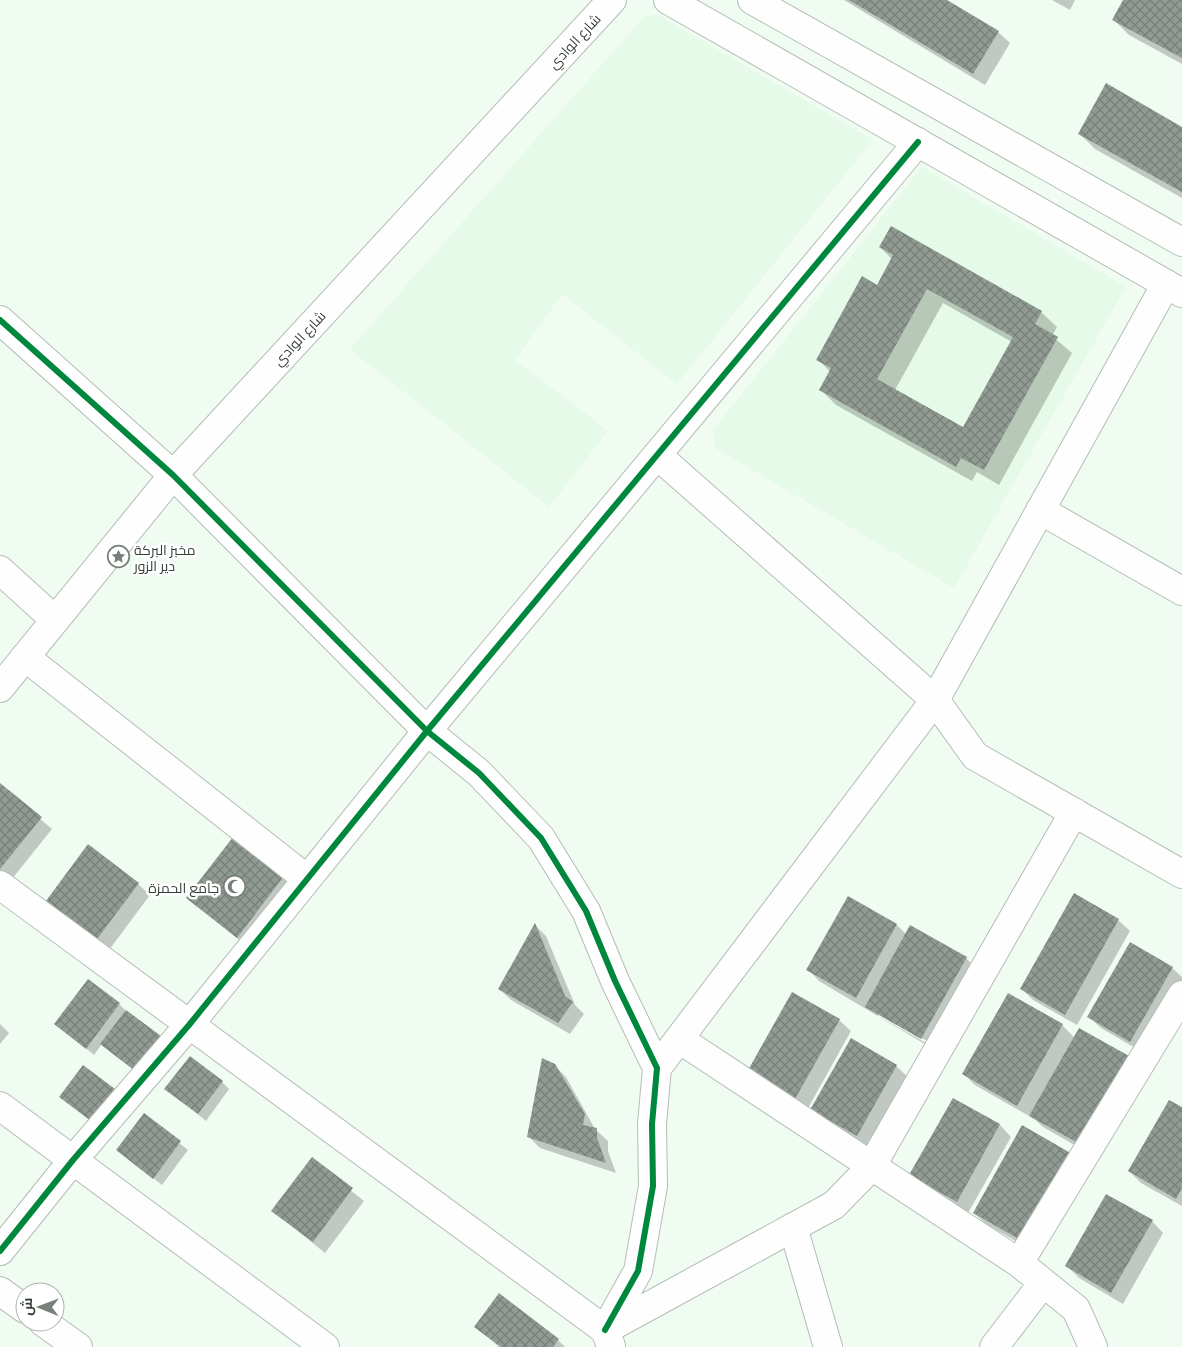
<svg xmlns="http://www.w3.org/2000/svg" width="1182" height="1347" font-family="'Titillium Web',Cairo,sans-serif">
	<style>
		.built { fill: #e5fae8 }
		.shadow { fill: #0003; fill-rule: evenodd }
		.building { fill: url(#building-cross-hatch); fill-rule: evenodd }
		.lines { fill: none; stroke-linecap: round; stroke-linejoin: round }
		.street-casing { stroke: #b4bdb6; stroke-width: 30 }
		.secondary-casing { stroke: #b4bdb6; stroke-width: 30 }
		.street { stroke: #fdfefd; stroke-width: 28 }
		.secondary { stroke: #fdfefd; stroke-width: 28 }
		.cycleway-casing { stroke: #fff; stroke-width: 9 }
		.cycleway { stroke: #00873e; stroke-width: 6 }
		.labels { text-anchor: middle; dominant-baseline: central; stroke-width: 5; stroke-linejoin: round; paint-order: stroke }
		.street-label { font-size: 14px; fill: #374038; stroke: #fff }
		.poi-label { font-size: 14px; fill: #374038; stroke: #fff; text-anchor: start }
	</style>
	<defs>
		<pattern id="building-cross-hatch" width="8" height="8" patternUnits="userSpaceOnUse" patternTransform="scale(1.25)"><rect width="8" height="8" fill="#919a93"/><path d="M0 0l8 8M0 8l8-8" fill="none" stroke="#777f79"/></pattern>
	</defs>
	<rect width="100%" height="100%" fill="#f0fbf2"/>
	<!-- built -->
	<path class="built" d="M 658,15 L 873,140 L 677,384 L 562,294 L 515,360 L 608,431 L 549,507 L 350,349 L 645,16 Z
		M 922,167 L 1126,287 L 954,588 L 715,448 L 714,429 Z"/>
	<!-- shadow -->
	<path class="shadow" d="M 844,0 L 945,0 L 998,32 L 1010,43 L 985,85 Z
		M 1052,0 L 1075,0 L 1070,10 Z
		M 1124,0 L 1182,0 L 1182,64 L 1129,35 L 1114,20 Z
		M 1182,128 L 1182,198 L 1095,149 L 1079,133 Z
		M 891,228 L 1041,312 L 1057,327 L 1052,336 L 1072,353 L 999,485 L 977,472 L 972,481 L 836,405 L 820,389 L 830,372 L 818,359 L 878,286 L 892,259 L 880,247 ZM 943,303 L 1012,342 L 963,429 L 895,390 Z
		M 0,785 L 52,829 L 8,884 L 0,877 Z
		M 283,877 L 294,889 L 249,948 L 188,898 Z
		M 138,884 L 150,895 L 106,954 L 56,916 Z
		M 849,897 L 897,925 L 906,934 L 966,958 L 978,970 L 933,1049 L 819,981 L 808,969 ZM 878,1013 L 927,1041 L 926,1043 L 878,1016 Z
		M 1118,920 L 1130,931 L 1077,1025 L 1033,1000 L 1022,989 Z
		M 535,925 L 546,936 L 575,1005 L 584,1014 L 570,1034 L 511,1000 L 499,989 Z
		M 1172,968 L 1182,977 L 1182,982 L 1142,1052 L 1101,1028 L 1089,1017 Z
		M 1008,995 L 1062,1025 L 1075,1038 L 1092,1155 L 1043,1127 L 1030,1115 L 1029,1116 L 975,1085 L 964,1074 Z
		M 119,1004 L 127,1012 L 147,1080 L 102,1044 L 94,1055 L 56,1024 Z
		M 839,1020 L 851,1031 L 807,1110 L 748,1072 Z
		M 0,1024 L 9,1033 L 0,1044 Z
		M 554,1065 L 566,1077 L 595,1129 L 608,1141 L 608,1151 L 616,1173 L 540,1148 L 528,1136 Z
		M 896,1066 L 908,1077 L 869,1147 L 823,1121 L 812,1110 Z
		M 222,1082 L 229,1089 L 206,1121 L 166,1089 Z
		M 954,1099 L 1000,1125 L 1011,1137 L 968,1213 L 922,1187 L 911,1175 Z
		M 1182,1109 L 1182,1206 L 1141,1183 L 1129,1171 Z
		M 144,1115 L 188,1150 L 162,1185 L 118,1150 Z
		M 1022,1127 L 1036,1253 L 986,1224 L 974,1213 Z
		M 312,1159 L 364,1201 L 325,1253 L 273,1211 Z
		M 1152,1221 L 1163,1233 L 1123,1304 L 1079,1278 L 1067,1266 Z
		M 475,1326 L 558,1340 L 565,1347 L 499,1347 Z"/>
	<!-- building -->
	<path class="building" d="M 849,0 L 947,0 L 999,31 L 973,74 Z
		M 1123,0 L 1182,0 L 1182,58 L 1112,20 Z
		M 1106,83 L 1182,127 L 1182,192 L 1078,134 Z
		M 891,226 L 1042,311 L 1035,324 L 1058,337 L 984,470 L 961,458 L 956,467 L 819,390 L 831,368 L 816,360 L 862,276 L 877,285 L 893,255 L 879,247 ZM 927,289 L 1013,337 L 963,427 L 877,379 Z
		M 0,783 L 42,817 L 0,869 Z
		M 233,837 L 284,876 L 237,938 L 186,898 Z
		M 88,844 L 139,883 L 94,943 L 43,905 Z
		M 1074,893 L 1119,919 L 1065,1015 L 1020,989 Z
		M 848,896 L 897,924 L 856,998 L 806,970 Z
		M 535,923 L 565,996 L 573,1002 L 558,1023 L 498,989 Z
		M 910,925 L 967,957 L 921,1039 L 865,1007 Z
		M 1130,942 L 1173,967 L 1130,1042 L 1087,1017 Z
		M 88,979 L 120,1003 L 86,1049 L 54,1024 Z
		M 792,992 L 840,1019 L 795,1099 L 747,1072 Z
		M 1008,993 L 1063,1024 L 1017,1106 L 962,1074 Z
		M 126,1010 L 165,1039 L 139,1074 L 100,1044 Z
		M 1079,1028 L 1129,1056 L 1080,1144 L 1029,1116 Z
		M 851,1038 L 897,1065 L 857,1136 L 810,1110 Z
		M 190,1056 L 223,1081 L 198,1114 L 164,1089 Z
		M 542,1058 L 555,1064 L 585,1114 L 583,1125 L 597,1128 L 597,1138 L 606,1163 L 527,1137 Z
		M 83,1065 L 119,1092 L 95,1124 L 59,1097 Z
		M 953,1098 L 1000,1124 L 957,1202 L 909,1175 Z
		M 1169,1100 L 1182,1107 L 1182,1188 L 1176,1199 L 1128,1171 Z
		M 144,1113 L 181,1141 L 153,1179 L 116,1150 Z
		M 1022,1125 L 1074,1155 L 1024,1242 L 973,1213 Z
		M 312,1157 L 353,1188 L 313,1242 L 271,1211 Z
		M 1106,1194 L 1153,1220 L 1111,1293 L 1065,1266 Z
		M 499,1293 L 559,1339 L 553,1347 L 501,1347 L 474,1327 Z"/>
	<g class="lines">
		<defs>
			<path id="street" d="M 0,320 L 173,475 L 427,731 L 479,773 L 541,838 L 586,911 L 615,981 L 657,1068 L 652,1124 L 653,1186 L 638,1271 L 605,1330
				M 657,455 L 935,700 L 975,756 L 1182,874
				M 1040,510 L 1182,591
				M 0,570 L 55,620
				M 25,657 L 307,879
				M 0,885 L 605,1330 L 611,1346
				M 679,1039 L 1019,1263 L 1076,1309 L 1093,1347
				M 657,1068 L 935,700 L 1166,284
				M 0,1106 L 325,1347
				M 793,1227 L 828,1347
				M 0,1251 L 73,1160 L 189,1025 L 427,731 L 918,142
				M 1019,1263 L 1182,995
				M 0,1291 L 25,1309
				M 43,1322 L 78,1347
				M 605,1330 L 834,1205 L 871,1167 L 1074,812
				M 994,1347 L 1043,1283"/>
			<path id="secondary" d="M 668,0 L 1182,293
				M 752,0 L 1182,242
				M 0,688 L 173,475 L 612,0"/>
		</defs>
		<!-- street casing -->
		<use href="#street" class="street-casing"/>
		<!-- secondary casing -->
		<use href="#secondary" class="secondary-casing"/>
		<!-- street -->
		<use href="#street" class="street"/>
		<!-- secondary -->
		<use href="#secondary" class="secondary"/>
		<defs>
			<path id="cycleway" d="M 0,320 L 173,475 L 427,731 L 479,773 L 541,838 L 586,911 L 615,981 L 657,1068 L 652,1124 L 653,1186 L 638,1271 L 605,1330
				M 0,1251 L 73,1160 L 189,1025 L 427,731 L 918,142"/>
		</defs>
		<!-- cycleway casing -->
		<use href="#cycleway" class="cycleway-casing"/>
		<!-- cycleway -->
		<use href="#cycleway" class="cycleway"/>
	</g>
	<!-- icons -->
	<defs>
		<symbol id="sight-ring" viewBox="-11 -11 22 22"><circle r="9.5" fill="#fff" stroke="#788179" stroke-width="1.5"/><path d="M0-6L1.8-2.2L6-1.7L2.9 1.2L3.7 5.4L0 3.3L-3.7 5.4L-2.9 1.2L-6-1.7L-1.8-2.2Z" fill="#788179"/></symbol>
		<symbol id="mosque-ring" viewBox="-11 -11 22 22"><circle r="9.5" fill="#fff" stroke="#788179" stroke-width="1.5"/><path d="M3.5-4.9A6 6 0 1 0 3.5 4.9A5 5 0 1 1 3.5-4.9Z" fill="#788179"/></symbol>
	</defs>
	<g fill-rule="evenodd">
		<use href="#sight-ring" x="106" y="544" width="25" height="25"/>
		<use href="#mosque-ring" x="222" y="874" width="25" height="25"/>
	</g>
	<g class="labels">
		<!-- street labels -->
		<g class="street-label">
			<text transform="translate(574 41) rotate(-47)">شارع الوادي</text>
			<text transform="translate(299 338) rotate(-47)">شارع الوادي</text>
		</g>
		<!-- poi labels -->
		<g class="poi-label">
			<text x="134" y="549">مخبز البركة<tspan x="134" dy="16">دير الزور</tspan></text>
			<text x="219" y="887" text-anchor="end">جامع الحمزة</text>
		</g>
	</g>
	<!-- north arrow -->
	<g transform="translate(40 1307) rotate(271)"><circle r="24" fill="#ffffff" stroke="#afb3af"/>
	<path d="M0-4L9 19L0 12L-9 19Z" fill="#788179"/>
	<text y="-8" font-size="14" font-weight="bold" text-anchor="middle" fill="#374038">ش</text>
	</g>
</svg>
